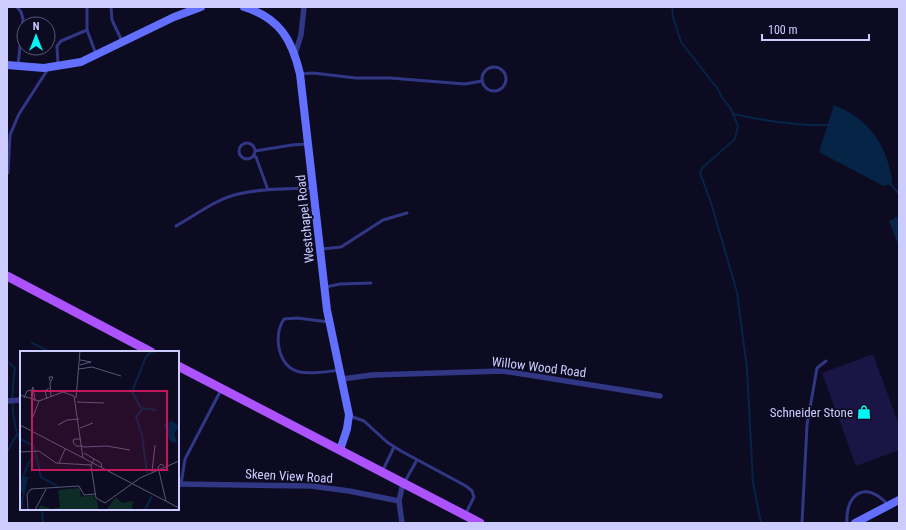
<svg xmlns="http://www.w3.org/2000/svg" width="906" height="530" font-family="'Roboto Condensed',sans-serif">
	<style>
		.water { fill: #062445 }
		.lines { fill: none; stroke-linecap: round; stroke-linejoin: round }
		.stream { stroke: #062445; stroke-width: 2 }
		.building { fill: #1a1544 }
		.lane { stroke: #313785; stroke-width: 3 }
		.street { stroke: #313785; stroke-width: 5.5 }
		.secondary { stroke: #636fff; stroke-width: 8 }
		.primary { stroke: #ac53ff; stroke-width: 9 }
		.labels { text-anchor: middle; dominant-baseline: central; stroke-width: 3.5; stroke-linejoin: round; paint-order: stroke }
		.street-label { font-size: 13px; fill: #ccf; stroke: #0c0b22 }
		.poi-label { font-size: 13px; fill: #ccf; stroke: #0c0b22; text-anchor: end }
		.inset-river { fill: none; stroke: #062445; stroke-width: 2 }
		.inset-road { fill: none; stroke: #59587a; stroke-width: 1 }
		.view { fill: #c2185b; fill-opacity: 0.15; stroke: #c2185b; stroke-width: 2 }
		.inset-edge { fill: none; stroke: #ccf; stroke-width: 2 }
	</style>
	<rect width="100%" height="100%" fill="#0c0b22"/>
	<!-- water -->
	<path class="water" d="M 834,105 C 862,116 882,137 889,166 C 890,172 893,179 892,184 L 883,186 L 876,182 L 819,152 Z
		M 899,216 L 899,273 L 898,244 L 889,221 Z"/>
	<g class="lines">
		<!-- stream -->
		<path class="stream" d="M 672,7 L 673,17 L 681,42 L 717,88 L 723,99 L 731,109 L 738,126 L 735,139 L 702,168 L 700,173 L 711,203 L 737,292 L 747,369 L 753,483 L 761,523
			M 733,114 C 765,121 796,126 828,125 L 830,127
			M 890,183 L 899,194
			M 32,343 L 50,352
			M 7,361 L 15,368 C 11,393 10,419 21,443
			M 7,452 L 17,434
			M 42,509 L 43,523"/>
	</g>
	<!-- building -->
	<path class="building" d="M 873,354 L 899,425 L 899,450 L 856,466 L 822,373 Z"/>
	<g class="lines">
		<!-- lane -->
		<path class="lane" d="M 17,7 L 21,12 L 23,19 L 18,65
			M 87,7 L 87,30 L 96,54
			M 111,7 L 112,20 L 122,41
			M 58,65 L 57,46 L 61,41 L 87,30
			M482 79a12 12 0 1 1 24 0a12 12 0 1 1-24 0Z
			M 300,74 L 313,73 L 356,78 L 390,78 L 465,84 L 482,81
			M239 151a8 8 0 1 1 16 0a8 8 0 1 1-16 0Z
			M 255,151 L 292,145 L 306,144
			M 253,156 L 256,157 L 268,190
			M 8,173 L 10,135 L 19,114 L 48,69
			M 176,226 C 196,215 216,199 238,194 C 262,188 288,189 312,188
			M 322,249 L 341,247 L 383,220 L 407,213
			M 326,287 L 340,284 L 371,283
			M 329,322 L 297,318 L 284,319 C 278,328 277,337 279,348 C 286,381 314,373 340,370
			M 350,416 L 364,421 L 387,442 L 401,451 L 466,486 L 472,491 L 474,497 L 466,513
			M 383,470 L 394,447
			M 404,483 L 417,460
			M 181,484 L 185,459 L 221,390
			M 802,523 L 807,425 L 817,368 L 826,361
			M 847,523 C 845,493 867,480 888,505"/>
		<!-- street -->
		<path class="street" d="M 295,54 L 301,35 L 304,7
			M 342,379 L 372,375 L 503,371 L 660,396
			M 7,401 L 21,400
			M 178,484 L 311,486 L 349,491 L 399,501
			M 402,523 L 399,501 L 403,483"/>
		<!-- secondary -->
		<path class="secondary" d="M 244,7 C 280,18 292,40 300,74 L 327,310 L 349,415 L 347,429 L 340,450
			M 7,65 L 44,68 L 81,62 L 174,17 L 201,7
			M 855,523 L 899,500"/>
		<!-- primary -->
		<path class="primary" d="M 7,276 L 151,352
			M 178,366 L 480,523"/>
	</g>
	<!-- icons -->
	<defs>
		<symbol id="shop-bare" viewBox="-9 -9 18 18"><path d="M-5-2.5h2.3a2.7 3.5 0 0 1 5.4 0H5L5.5 6h-11ZM-1.5-2.5h3a1.5 2.3 0 0 0-3 0Z" fill="#00f7f5" stroke="#0c0b22" stroke-width="2.5" paint-order="stroke"/></symbol>
	</defs>
	<g fill-rule="evenodd">
		<use href="#shop-bare" x="854" y="402" width="20" height="20"/>
	</g>
	<g class="labels">
		<!-- street labels -->
		<g class="street-label">
			<text transform="translate(305 219) rotate(-96)">Westchapel Road</text>
			<text transform="translate(539 367) rotate(7)">Willow Wood Road</text>
			<text transform="translate(289 476) rotate(3)">Skeen View Road</text>
		</g>
		<!-- poi labels -->
		<g class="poi-label">
			<text x="853" y="412">Schneider Stone</text>
		</g>
	</g>
	<!-- overview -->
	<g transform="translate(20 351)">
		<rect width="159" height="159" fill="#0c0b22"/>
		<path d="M 60,137 L 61,146 L 73,144 L 78,152 L 78,159 L 18,159 L 20,154 L 31,158 L 40,156 L 38,139 ZM 96,146 L 102,152 L 113,150 L 112,158 L 86,159 Z" fill="#0d2c28"/>
		<path d="M 152,70 L 159,75 L 154,82 L 157,91 L 154,92 L 149,89 L 144,73 ZM 2,126 L 8,126 L 4,146 L 0,137 Z" fill="#062445"/>
		<path class="inset-river" d="M 122,57 L 136,59M 0,88 L 14,95 L 21,126 L 39,136M 127,122 L 122,84 L 116,66 L 122,59 L 112,41 L 125,8 L 129,2 L 135,0M 3,126 L 8,113 L 14,105M 1,159 L 3,145M 125,159 L 132,145"/>
		<path class="inset-road" d="M 60,14 L 71,11 L 60,9M 59,18 L 72,16 L 101,25M 30,30 L 29,26 L 33,26 L 30,32 L 31,46M 0,44 L 19,50 L 43,41 L 54,45 L 63,107M 4,47 L 7,40 L 12,39 L 13,36 L 15,50M 56,47 L 60,0M 27,48 L 25,40 L 29,37M 57,51 L 84,52M 13,66 L 19,50M 0,74 L 159,157M 38,74 L 47,69 L 59,68M 60,77 L 73,72M 61,88 L 54,88 L 53,91 L 56,95 L 63,95M 63,96 L 87,95 L 110,99M 0,101 L 19,100 L 36,112 L 71,114M 64,102 L 81,112 L 82,116M 74,108 L 71,115 L 76,147 L 85,152 L 120,127 L 159,110M 39,112 L 45,98M 144,115 L 141,113 L 138,116 L 146,150M 132,121 L 135,94M 8,159 L 7,143 L 11,138 L 59,135 L 64,144 L 75,143M 15,159 L 26,138"/>
		<path class="view" d="M 12,40 L 147,40 L 147,119 L 12,119 Z"/>
		<rect width="159" height="159" class="inset-edge"/>
	</g>
	<!-- border -->
	<rect width="906" height="530" fill="none" stroke="#ccccff" stroke-width="16"/>
	<!-- north arrow -->
	<g transform="translate(36 36)"><circle r="19" fill="#0c0b22" stroke="#59587a"/>
	<path d="M0-3L7 15L0 10L-7 15Z" fill="#00f7f5"/>
	<text y="-6" font-size="11" font-weight="bold" text-anchor="middle" fill="#ccccff">N</text>
	</g>
	<!-- scale -->
	<path d="M762 34v6h107v-6" fill="none" stroke="#ccccff" stroke-width="2"/>
	<text x="768" y="34" font-size="12" fill="#ccccff" stroke="#0c0b22" stroke-width="3" paint-order="stroke">100 m</text>
</svg>
